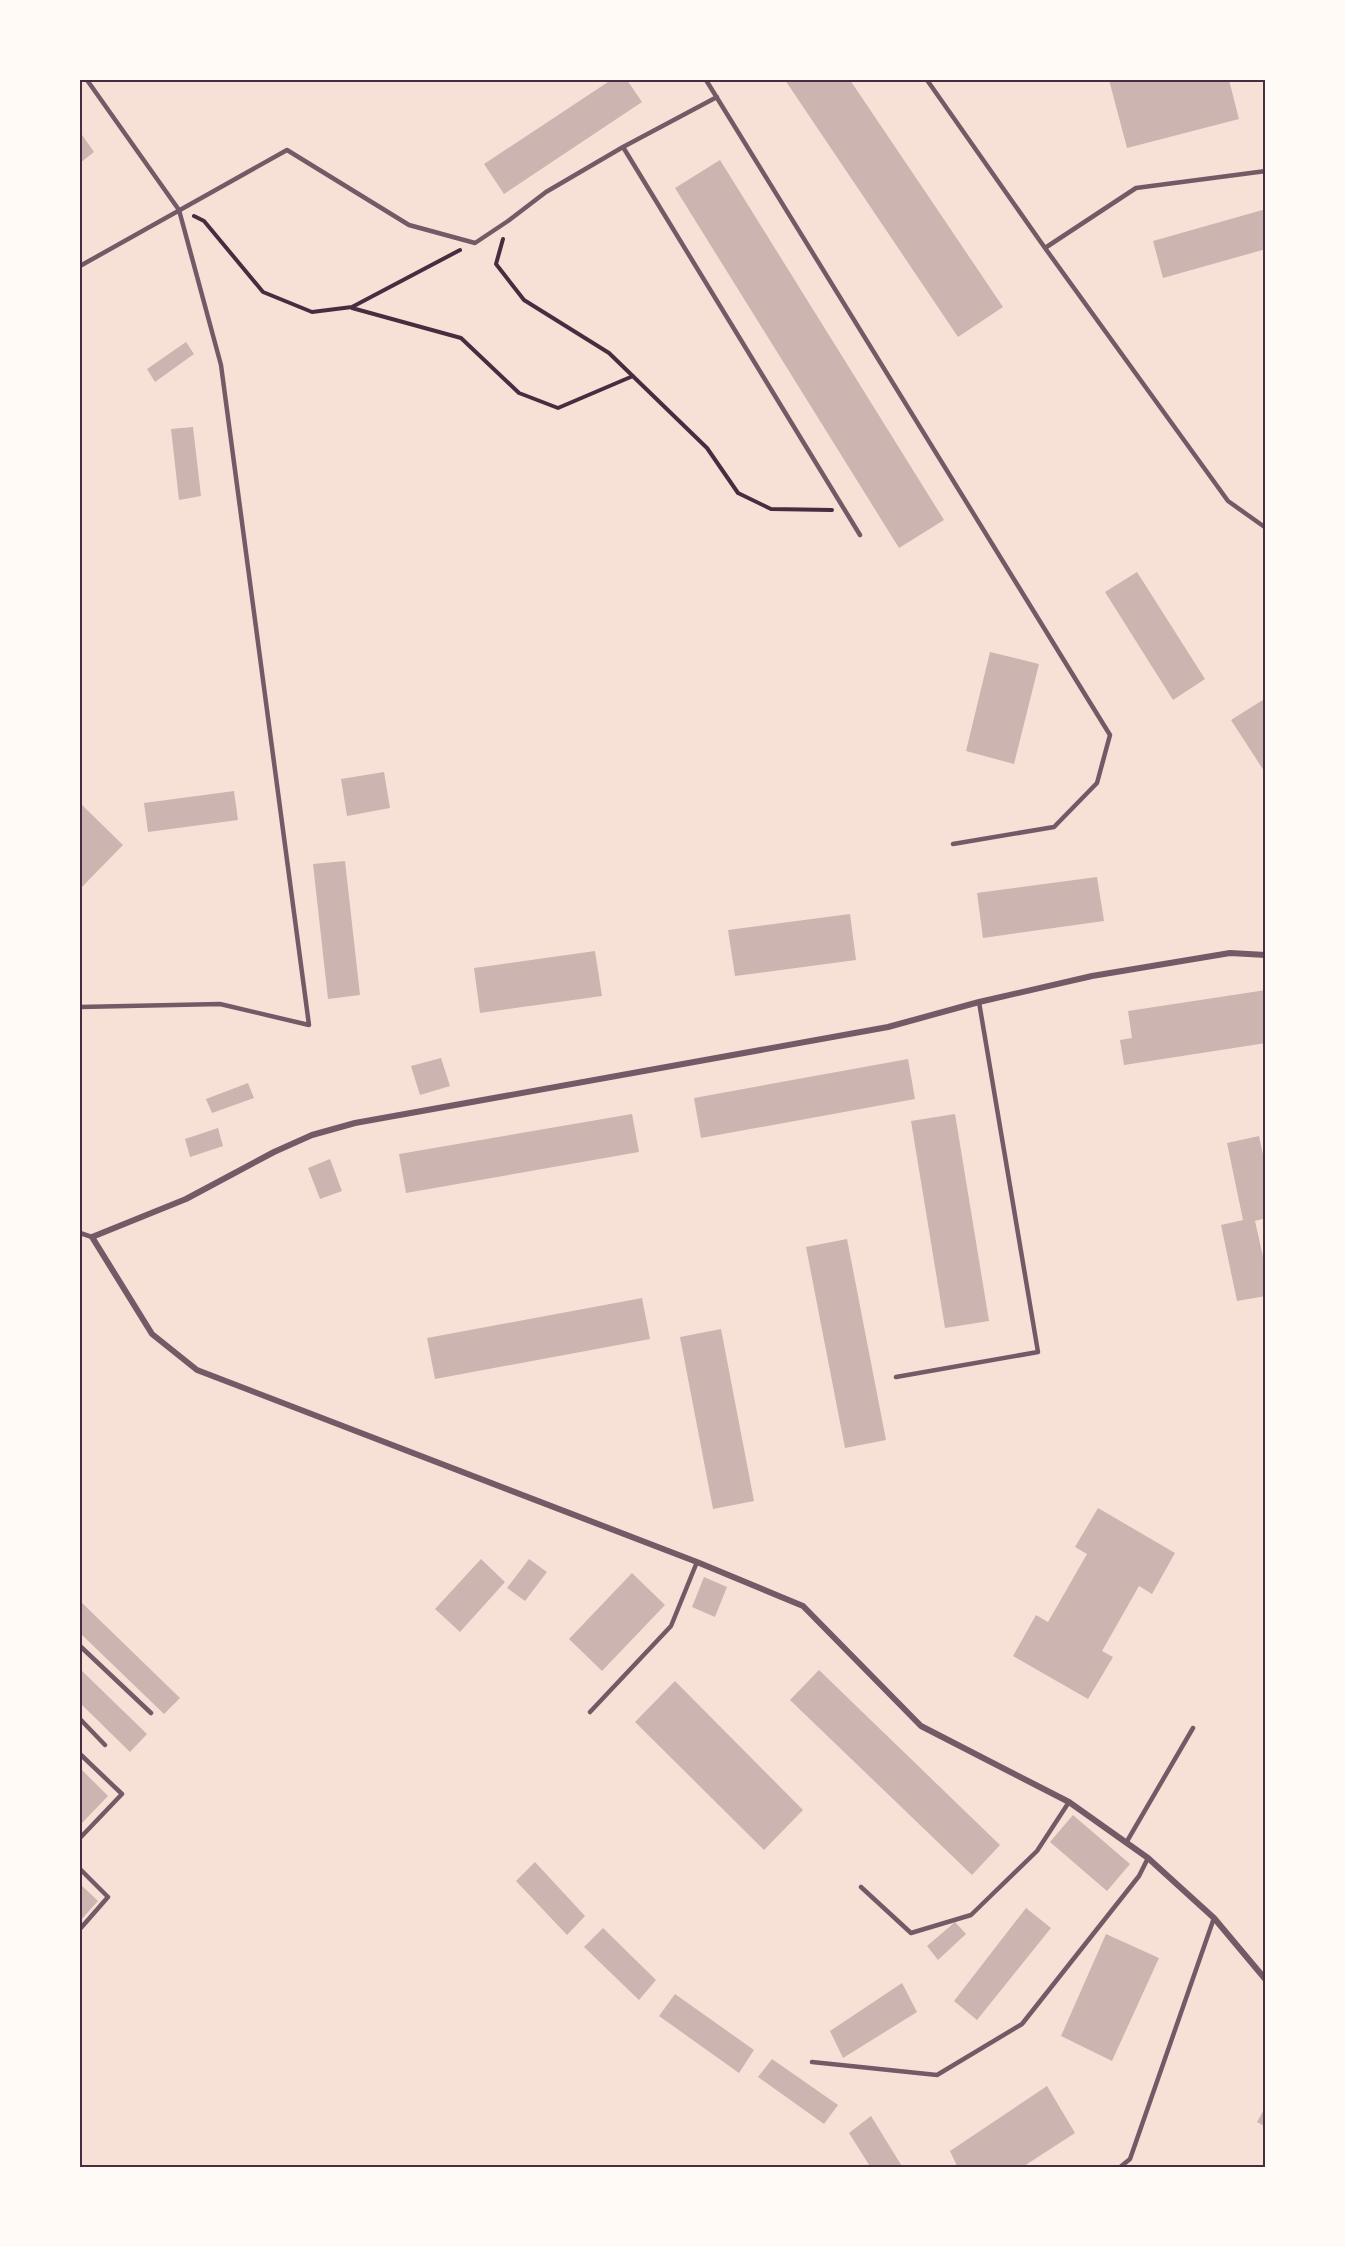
<svg xmlns="http://www.w3.org/2000/svg" width="1345" height="2247" font-family="Raleway,sans-serif">
	<style>
		.building { fill: #ccb4b1 }
		.lines { fill: none; stroke-linecap: round; stroke-linejoin: round }
		.path { stroke: #4a2c40; stroke-width: 4 }
		.service { stroke: #755966; stroke-width: 4.5 }
		.minor { stroke: #755966; stroke-width: 6 }
		.neatline { fill: none; stroke: #4a2c40; stroke-width: 2 }
	</style>
	<rect width="100%" height="100%" fill="#f7e1d7"/>
	<!-- building -->
	<path class="building" d="M 611,80 L 627,80 L 642,102 L 504,194 L 484,164 Z
		M 785,80 L 850,80 L 1003,307 L 958,337 Z
		M 1109,80 L 1229,80 L 1239,119 L 1127,148 Z
		M 80,132 L 94,152 L 80,163 Z
		M 720,160 L 944,520 L 899,548 L 675,188 Z
		M 1266,209 L 1266,249 L 1163,278 L 1153,241 Z
		M 186,342 L 194,354 L 155,382 L 147,369 Z
		M 193,427 L 201,496 L 179,500 L 171,429 Z
		M 1137,572 L 1205,679 L 1173,700 L 1105,592 Z
		M 990,652 L 1039,664 L 1014,764 L 966,751 Z
		M 1266,698 L 1266,774 L 1231,720 Z
		M 384,772 L 390,808 L 347,816 L 341,779 Z
		M 234,791 L 238,820 L 148,832 L 144,803 Z
		M 80,803 L 123,845 L 80,889 Z
		M 345,861 L 360,995 L 328,999 L 313,864 Z
		M 1097,877 L 1104,921 L 983,938 L 977,893 Z
		M 850,914 L 856,960 L 735,976 L 728,930 Z
		M 595,951 L 602,996 L 480,1013 L 474,968 Z
		M 1266,990 L 1266,1043 L 1124,1065 L 1120,1040 L 1132,1038 L 1128,1011 Z
		M 441,1058 L 450,1086 L 420,1095 L 411,1066 Z
		M 908,1059 L 915,1099 L 701,1138 L 694,1098 Z
		M 248,1083 L 254,1098 L 212,1113 L 206,1099 Z
		M 632,1114 L 639,1152 L 406,1193 L 399,1154 Z
		M 955,1114 L 989,1321 L 945,1328 L 911,1121 Z
		M 218,1128 L 223,1146 L 190,1157 L 185,1139 Z
		M 1259,1136 L 1266,1168 L 1266,1218 L 1255,1221 L 1266,1270 L 1266,1296 L 1237,1301 L 1221,1225 L 1243,1220 L 1227,1143 Z
		M 330,1159 L 342,1191 L 320,1199 L 308,1168 Z
		M 847,1239 L 886,1440 L 845,1448 L 806,1247 Z
		M 642,1298 L 650,1339 L 435,1379 L 427,1338 Z
		M 721,1329 L 754,1501 L 713,1509 L 680,1337 Z
		M 1098,1508 L 1175,1553 L 1152,1594 L 1139,1586 L 1102,1651 L 1113,1657 L 1088,1699 L 1013,1656 L 1036,1615 L 1048,1622 L 1087,1554 L 1075,1547 Z
		M 481,1559 L 505,1582 L 460,1632 L 435,1609 Z
		M 529,1559 L 547,1572 L 525,1601 L 507,1588 Z
		M 632,1573 L 665,1605 L 602,1671 L 569,1639 Z
		M 704,1577 L 727,1587 L 715,1617 L 692,1607 Z
		M 80,1601 L 180,1698 L 164,1714 L 80,1633 Z
		M 80,1669 L 147,1734 L 130,1752 L 80,1703 Z
		M 819,1670 L 1000,1845 L 972,1875 L 790,1700 Z
		M 675,1681 L 803,1810 L 764,1850 L 635,1722 Z
		M 80,1768 L 108,1796 L 81,1824 L 80,1822 Z
		M 1073,1815 L 1130,1864 L 1107,1891 L 1050,1842 Z
		M 535,1862 L 585,1916 L 567,1935 L 516,1881 Z
		M 80,1884 L 98,1901 L 80,1921 Z
		M 1026,1908 L 1051,1928 L 977,2020 L 954,2001 Z
		M 955,1922 L 966,1934 L 938,1960 L 927,1946 Z
		M 603,1928 L 656,1980 L 639,2000 L 584,1947 Z
		M 1106,1934 L 1159,1958 L 1112,2061 L 1061,2036 Z
		M 902,1983 L 917,2012 L 843,2058 L 830,2031 Z
		M 675,1994 L 754,2050 L 739,2073 L 659,2016 Z
		M 772,2059 L 838,2105 L 824,2124 L 758,2077 Z
		M 1047,2086 L 1075,2133 L 1021,2168 L 958,2168 L 950,2151 Z
		M 1266,2106 L 1266,2127 L 1257,2122 Z
		M 871,2116 L 903,2168 L 871,2168 L 849,2133 Z"/>
	<g class="lines">
		<!-- path -->
		<path class="path" d="M 194,216 L 204,221 L 263,292 L 312,312 L 352,307 L 460,250
			M 503,239 L 496,264 L 524,300 L 609,353 L 707,448 L 738,493 L 771,509 L 832,510
			M 352,308 L 461,338 L 519,393 L 558,408 L 633,376"/>
		<!-- service -->
		<path class="service" d="M 706,80 L 1110,735 L 1097,783 L 1054,827 L 953,844
			M 927,80 L 1045,248 L 1228,501 L 1266,528
			M 717,97 L 623,147 L 860,535
			M 1045,248 L 1136,188 L 1266,171
			M 80,266 L 287,150 L 409,225 L 475,243 L 508,221 L 546,192 L 623,147
			M 80,1007 L 220,1004 L 309,1025 L 221,365 L 179,210 L 87,80
			M 80,1233 L 92,1237
			M 896,1377 L 1038,1352 L 979,1002
			M 80,1646 L 151,1713
			M 590,1712 L 671,1626 L 697,1562
			M 80,1719 L 105,1745
			M 80,1754 L 122,1794 L 80,1838
			M 1126,1843 L 1193,1728
			M 80,1869 L 108,1897 L 80,1929
			M 861,1887 L 911,1933 L 971,1915 L 1037,1851 L 1069,1802
			M 812,2062 L 937,2075 L 1022,2024 L 1139,1876 L 1148,1858
			M 1119,2168 L 1130,2159 L 1214,1918"/>
		<!-- minor -->
		<path class="minor" d="M 1266,955 L 1230,953 L 1092,976 L 979,1002 L 888,1027 L 355,1123 L 312,1135 L 274,1152 L 186,1199 L 92,1237 L 152,1334 L 197,1370 L 697,1562 L 803,1606 L 921,1726 L 1069,1802 L 1148,1858 L 1214,1918 L 1266,1980"/>
	</g>
	<!-- border -->
	<rect width="1345" height="2247" fill="none" stroke="#fffaf5" stroke-width="162"/>
	<rect x="81" y="81" width="1183" height="2085" class="neatline"/>
</svg>
